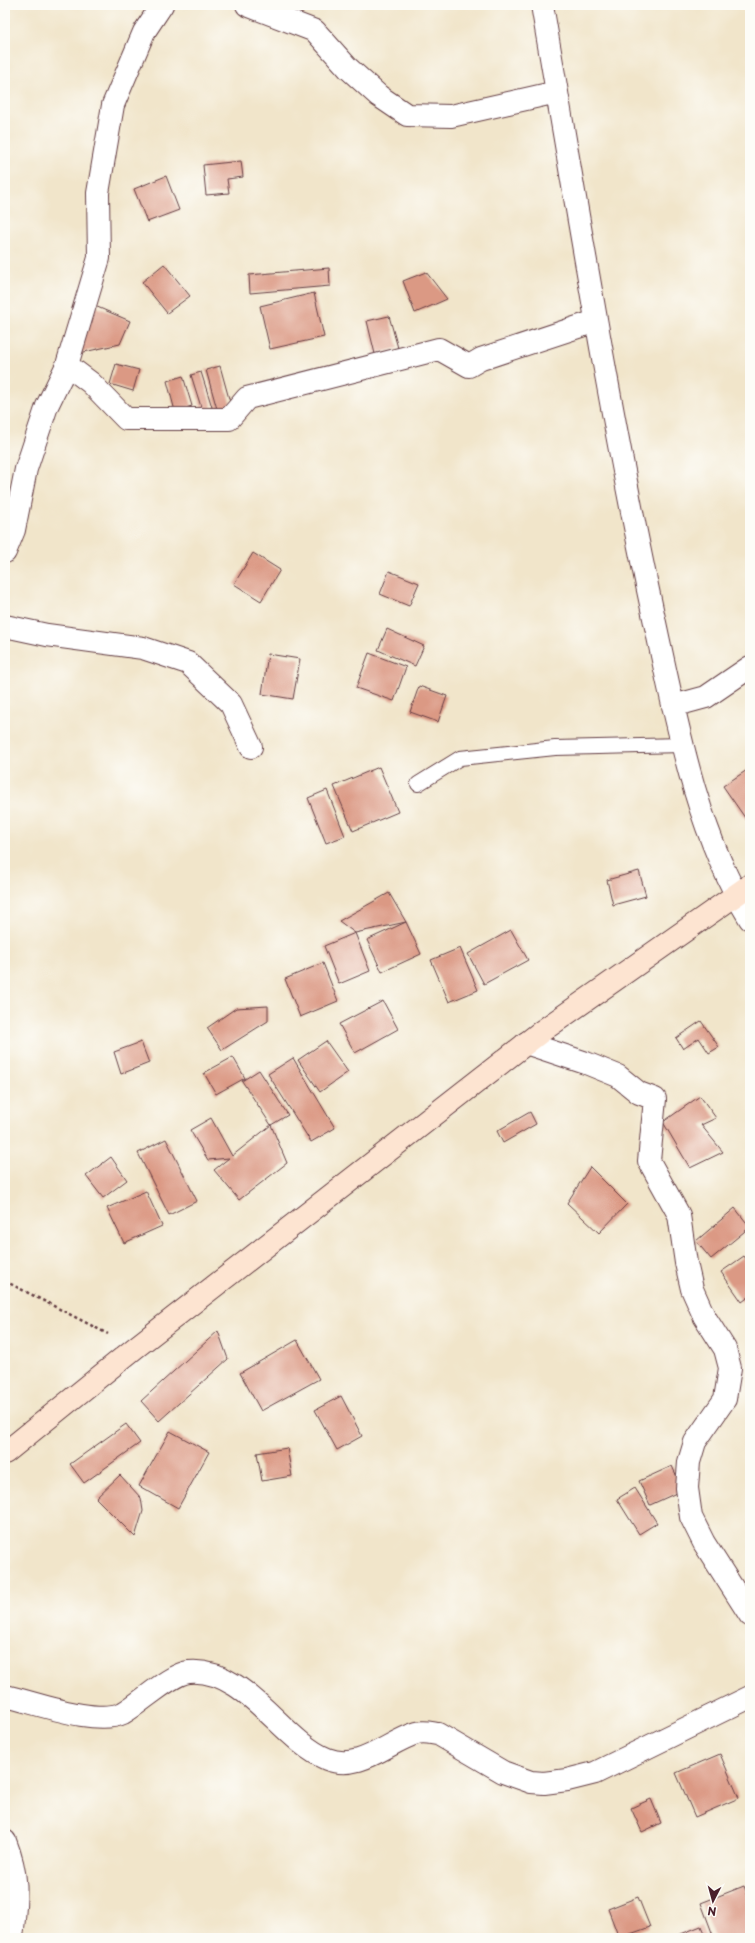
<svg xmlns="http://www.w3.org/2000/svg" width="755" height="1943" font-family="'Playpen Sans',sans-serif">
	<style>
		.building { fill: #db9984 }
		.lines { fill: none; stroke-linecap: round; stroke-linejoin: round }
		.lane-casing { stroke: #633d43; stroke-width: 16 }
		.street-casing { stroke: #633d43; stroke-width: 24 }
		.secondary-casing { stroke: #633d43; stroke-width: 24 }
		.path { stroke: #633d43; stroke-width: 2.5; stroke-dasharray: 3 3; stroke-linecap: butt }
		.lane { stroke: #fff; stroke-width: 14 }
		.street { stroke: #fff; stroke-width: 22 }
		.secondary { stroke: #fde4d1; stroke-width: 22 }
	</style>
	<rect width="100%" height="100%" fill="#fdfcf7"/>
	<filter id="ink" filterUnits="userSpaceOnUse"><feTurbulence type="fractalNoise" baseFrequency=".025" numOctaves="2"/><feDisplacementMap in="SourceGraphic" scale="8" xChannelSelector="R" yChannelSelector="G"/><feConvolveMatrix kernelMatrix="1 2 1 2 8 2 1 2 1" color-interpolation-filters="sRGB"/></filter>
	<filter id="wash" filterUnits="userSpaceOnUse"><feTurbulence type="fractalNoise" baseFrequency=".012" numOctaves="4" result="noise"/><feDisplacementMap in="SourceGraphic" scale="16" xChannelSelector="R" yChannelSelector="G"/><feGaussianBlur stdDeviation="0.9" result="paint"/><feColorMatrix in="noise" values="0 0 0 0 0 0 0 0 0 0 0 0 0 0 0 0 0 1.4 0 .05"/><feComposite in="paint" operator="in"/></filter>
	<g filter="url(#wash)">
		<rect width="100%" height="100%" fill="#f1e5ca"/>
		<g id="blocks">
			<!-- building -->
			<path class="building" d="M 241,161 L 243,177 L 227,179 L 229,193 L 206,195 L 203,165 Z
				M 166,176 L 179,210 L 147,222 L 134,189 Z
				M 164,264 L 190,296 L 167,313 L 142,282 Z
				M 329,268 L 330,286 L 250,293 L 249,275 Z
				M 426,272 L 447,299 L 415,313 L 403,281 Z
				M 314,293 L 324,337 L 270,349 L 260,306 Z
				M 95,306 L 130,321 L 120,344 L 75,354 Z
				M 389,316 L 398,348 L 375,354 L 367,321 Z
				M 116,364 L 139,370 L 133,391 L 110,384 Z
				M 220,366 L 231,406 L 217,409 L 206,370 Z
				M 201,372 L 212,407 L 202,410 L 191,375 Z
				M 183,376 L 192,406 L 175,411 L 167,381 Z
				M 253,553 L 280,570 L 261,601 L 234,584 Z
				M 389,571 L 419,583 L 409,606 L 380,594 Z
				M 387,629 L 424,646 L 415,666 L 378,650 Z
				M 369,653 L 406,667 L 394,701 L 356,688 Z
				M 268,654 L 300,659 L 293,699 L 262,694 Z
				M 419,686 L 447,696 L 438,722 L 410,712 Z
				M 379,767 L 398,812 L 353,831 L 334,786 Z
				M 750,768 L 750,825 L 723,786 Z
				M 327,790 L 345,836 L 326,843 L 308,798 Z
				M 639,871 L 646,896 L 613,905 L 607,880 Z
				M 389,893 L 406,922 L 421,954 L 382,972 L 367,940 L 406,922 L 355,933 L 339,921 Z
				M 511,930 L 528,960 L 484,984 L 468,954 Z
				M 355,933 L 370,971 L 339,984 L 324,946 Z
				M 460,948 L 478,990 L 449,1002 L 431,960 Z
				M 323,963 L 338,1001 L 300,1017 L 285,979 Z
				M 383,1001 L 398,1029 L 355,1053 L 339,1024 Z
				M 268,1006 L 268,1021 L 222,1050 L 207,1028 L 236,1008 Z
				M 701,1021 L 719,1047 L 709,1053 L 699,1038 L 683,1049 L 676,1038 Z
				M 326,1041 L 348,1072 L 320,1092 L 298,1060 Z
				M 141,1042 L 149,1063 L 121,1074 L 114,1052 Z
				M 233,1057 L 245,1078 L 216,1094 L 204,1073 Z
				M 293,1058 L 335,1128 L 311,1142 L 268,1074 Z
				M 259,1070 L 288,1115 L 271,1125 L 242,1081 Z
				M 700,1096 L 716,1118 L 701,1125 L 723,1152 L 690,1168 L 663,1122 Z
				M 530,1112 L 536,1124 L 503,1143 L 497,1131 Z
				M 211,1118 L 232,1156 L 271,1125 L 287,1163 L 239,1200 L 214,1170 L 229,1158 L 208,1160 L 190,1130 Z
				M 166,1139 L 197,1201 L 169,1215 L 138,1153 Z
				M 111,1157 L 127,1180 L 103,1198 L 86,1176 Z
				M 590,1167 L 627,1204 L 599,1233 L 567,1203 Z
				M 146,1191 L 162,1226 L 124,1243 L 107,1208 Z
				M 735,1208 L 750,1227 L 711,1259 L 696,1241 Z
				M 744,1256 L 750,1264 L 750,1296 L 742,1302 L 721,1272 Z
				M 218,1331 L 228,1359 L 159,1421 L 141,1401 Z
				M 297,1340 L 319,1379 L 261,1411 L 240,1373 Z
				M 341,1396 L 362,1436 L 337,1450 L 315,1410 Z
				M 126,1424 L 140,1443 L 84,1483 L 70,1464 Z
				M 170,1431 L 209,1452 L 178,1508 L 139,1486 Z
				M 287,1448 L 292,1476 L 262,1481 L 257,1453 Z
				M 672,1466 L 683,1490 L 650,1505 L 639,1481 Z
				M 120,1475 L 141,1498 L 143,1511 L 135,1537 L 96,1498 Z
				M 635,1488 L 657,1523 L 639,1534 L 617,1499 Z
				M 720,1754 L 739,1798 L 695,1817 L 676,1773 Z
				M 651,1799 L 661,1823 L 642,1832 L 631,1808 Z
				M 744,1886 L 750,1901 L 750,1938 L 714,1938 L 701,1903 Z
				M 638,1897 L 650,1927 L 619,1938 L 608,1909 Z
				M 701,1926 L 706,1938 L 671,1938 Z"/>
		</g>
	</g>
	<g filter="url(#ink)">
		<use href="#blocks" fill-opacity="0" stroke="#633d43" stroke-width="1"/>
		<g class="lines">
			<defs>
				<path id="lane" d="M 418,784 L 460,758 L 555,748 L 683,745"/>
				<path id="street" d="M 162,5 L 144,32 L 113,105 L 98,193 L 99,258 L 67,365 L 91,383 L 126,419 L 229,419 L 247,398 L 439,349 L 469,366 L 481,359 L 596,321
					M 247,5 L 315,31 L 348,68 L 379,96 L 407,115 L 451,116 L 557,92
					M 542,5 C 577,207 609,409 652,609 C 675,713 694,828 750,919
					M 5,552 L 14,530 L 26,469 L 47,406 L 67,365
					M 5,626 L 47,635 L 143,648 L 188,663 L 231,704 L 251,747
					M 673,706 L 706,697 L 750,667
					M 526,1043 L 586,1063 L 618,1076 L 639,1093 L 655,1099 L 649,1161 L 679,1215 L 686,1263 L 692,1289 L 704,1316 L 725,1349 L 730,1368 L 725,1399 L 695,1442 L 689,1462 L 687,1488 L 691,1517 L 704,1543 L 750,1615
					M 5,1696 C 34,1702 96,1726 123,1713 C 141,1703 170,1674 189,1672 C 245,1667 282,1741 327,1759 C 360,1772 387,1742 417,1733 C 424,1731 431,1733 438,1734 L 503,1772 L 531,1782 L 544,1783 L 567,1780 L 595,1773 L 750,1697
					M 5,1841 C 20,1879 16,1899 12,1938"/>
				<path id="secondary" d="M 5,1453 L 135,1348 L 542,1031 L 750,885"/>
			</defs>
			<!-- lane casing -->
			<use href="#lane" class="lane-casing"/>
			<!-- street casing -->
			<use href="#street" class="street-casing"/>
			<!-- secondary casing -->
			<use href="#secondary" class="secondary-casing"/>
			<!-- path -->
			<path class="path" d="M 5,1281 L 108,1334"/>
			<!-- lane -->
			<use href="#lane" class="lane"/>
			<!-- street -->
			<use href="#street" class="street"/>
			<!-- secondary -->
			<use href="#secondary" class="secondary"/>
		</g>
	</g>
	<!-- margin -->
	<rect width="755" height="1943" fill="none" stroke="#fdfcf7" stroke-width="20"/>
	<!-- north arrow -->
	<g transform="translate(713 1901) rotate(186)" stroke="#fdfcf7" stroke-width="3" paint-order="stroke">
	<path d="M0-3L7 15L0 10L-7 15Z" fill="#4a1f2b"/>
	<text y="-6" font-size="11" font-weight="bold" text-anchor="middle" fill="#4a1f2b">N</text>
	</g>
</svg>
